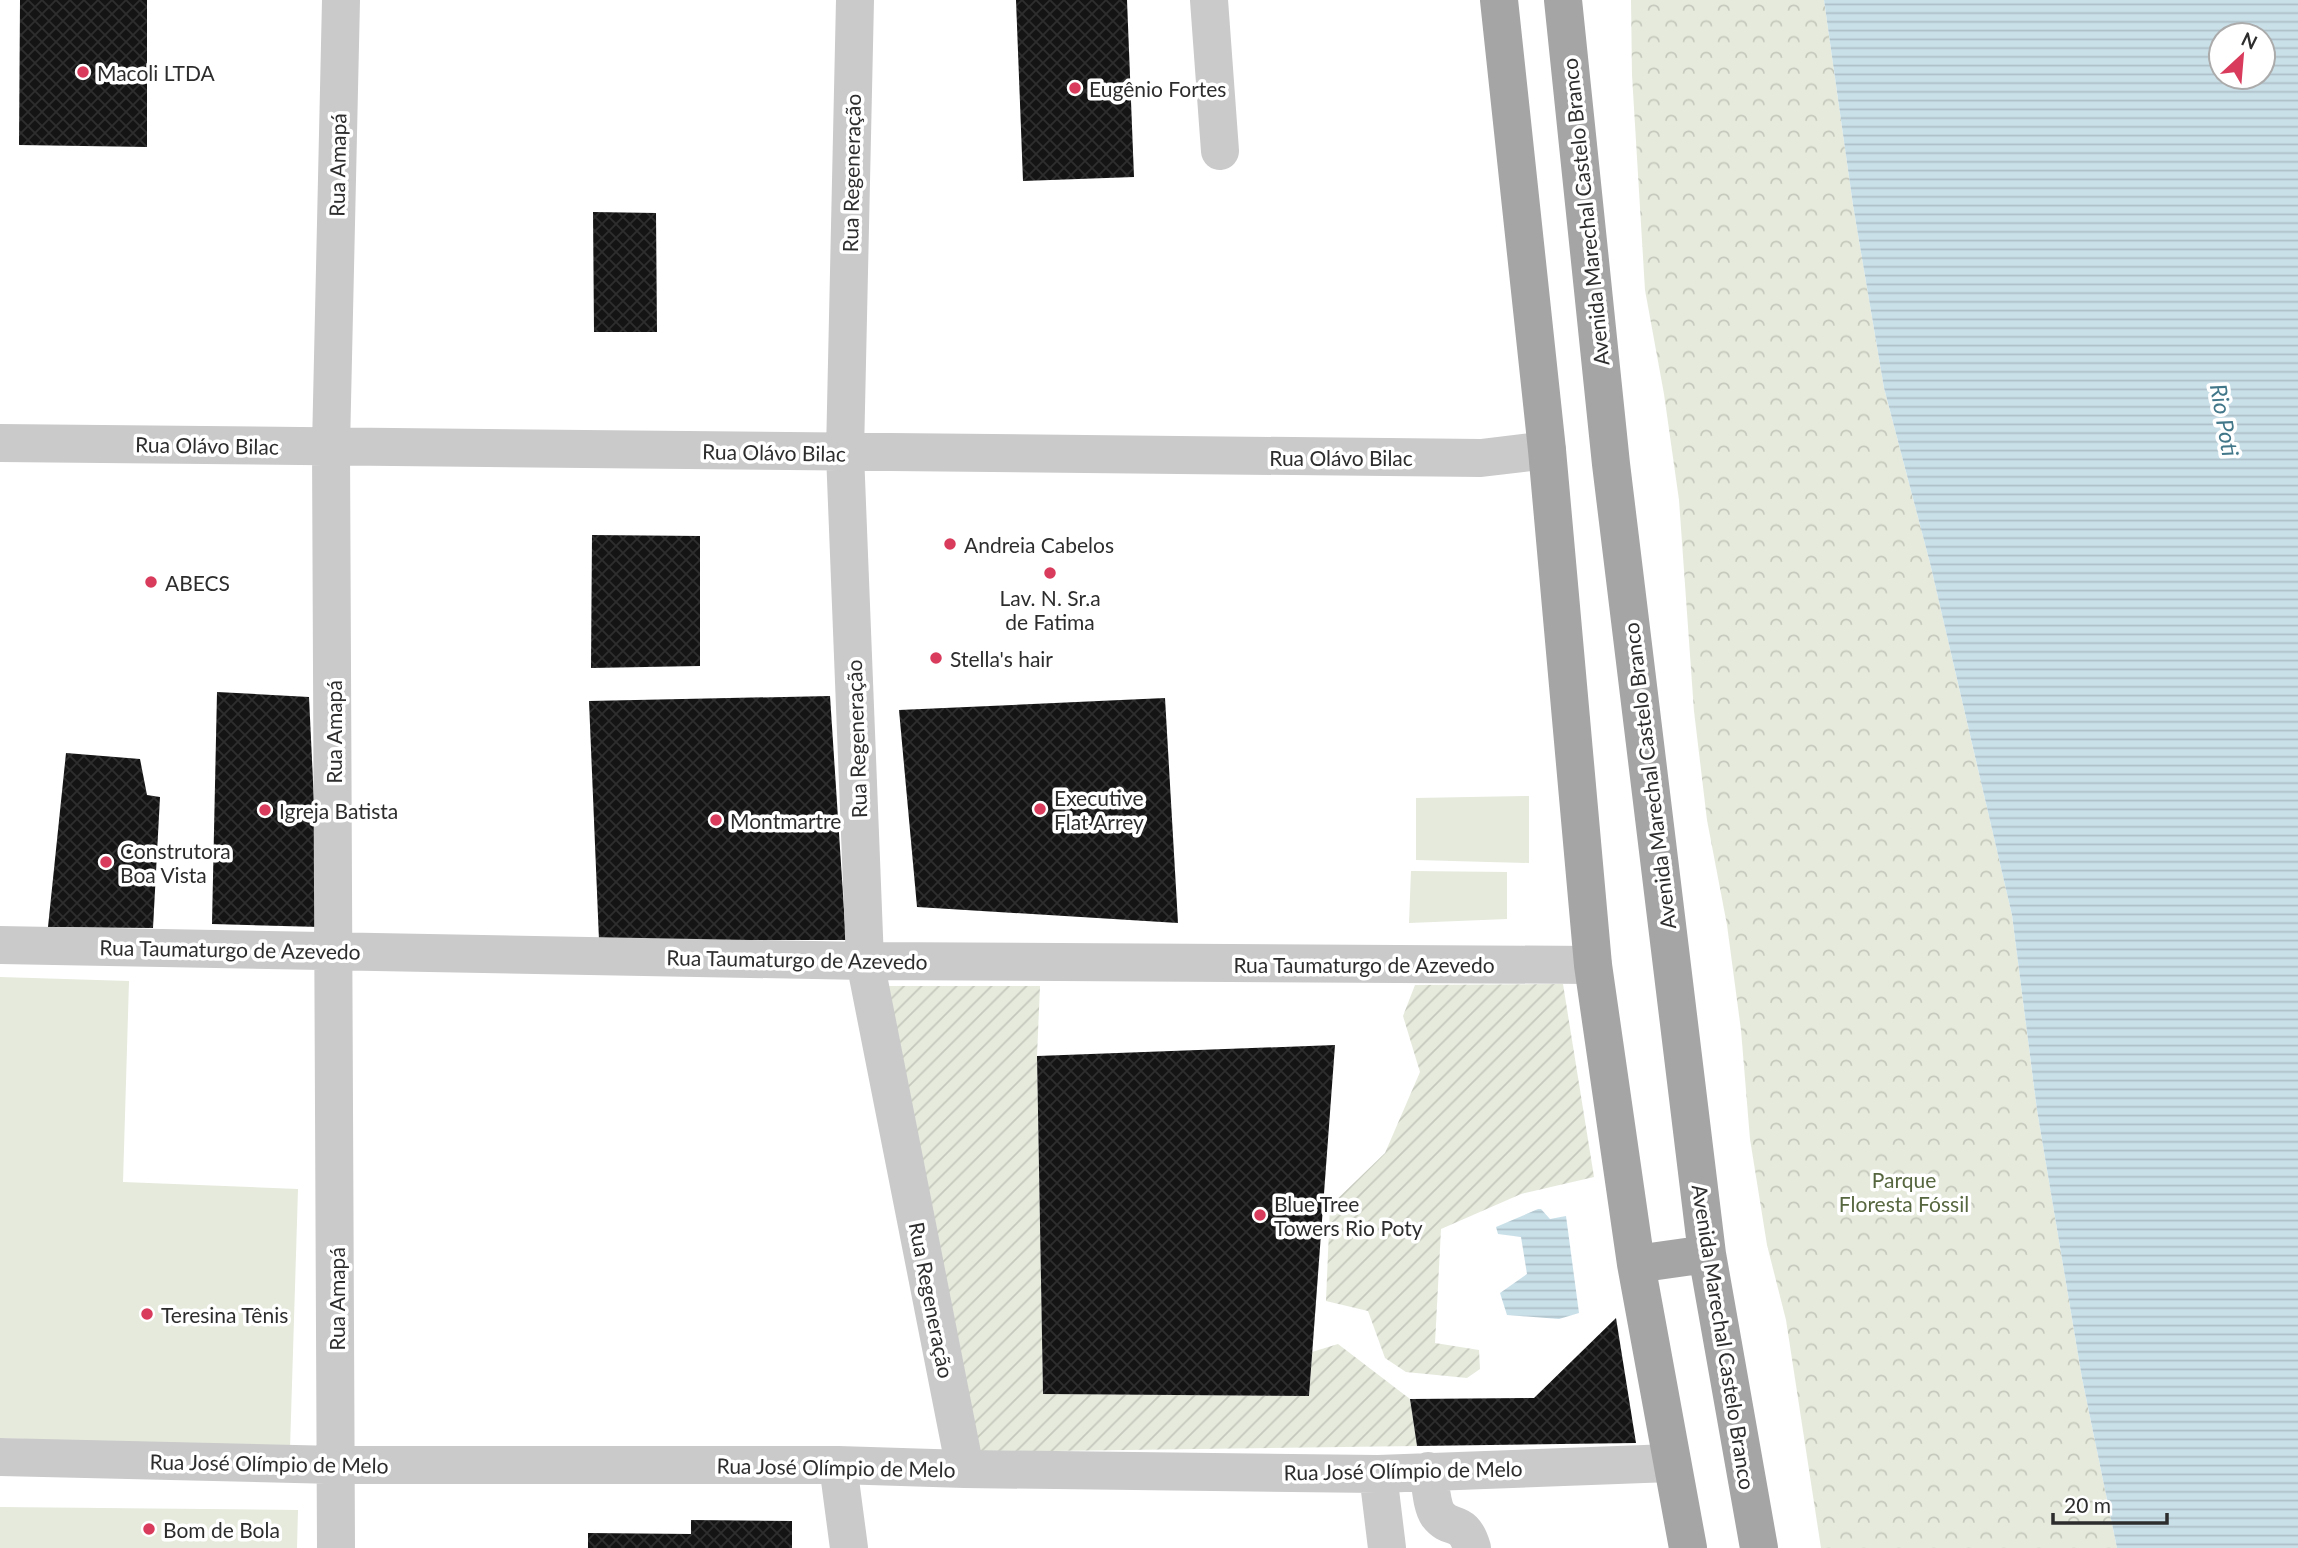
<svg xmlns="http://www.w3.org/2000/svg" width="2298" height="1548" font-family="Lato,sans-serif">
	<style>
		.grass { fill: #e5eadc }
		.park { fill: url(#park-crowns) }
		.garden { fill: url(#garden-furrows) }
		.water { fill: url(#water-rules); fill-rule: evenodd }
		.building { fill: url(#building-cross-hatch) }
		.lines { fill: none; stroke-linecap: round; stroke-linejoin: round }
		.minor { stroke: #cacaca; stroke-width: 38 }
		.major { stroke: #a5a5a5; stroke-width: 38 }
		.poi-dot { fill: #d83b5b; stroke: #fff; stroke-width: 2.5 }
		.labels { text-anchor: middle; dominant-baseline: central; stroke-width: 7; stroke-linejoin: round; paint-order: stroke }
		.poi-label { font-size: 21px; fill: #2d2d2d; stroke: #fff; text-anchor: start }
		.street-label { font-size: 21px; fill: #2d2d2d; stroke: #fff }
		.park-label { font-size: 21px; fill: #56663e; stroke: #fff }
		.water-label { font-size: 23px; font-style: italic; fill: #417789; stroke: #fff }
	</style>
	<defs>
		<pattern id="park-crowns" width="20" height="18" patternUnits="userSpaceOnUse" patternTransform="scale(1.75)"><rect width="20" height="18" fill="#e5eadc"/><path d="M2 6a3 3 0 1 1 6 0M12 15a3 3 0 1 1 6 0" fill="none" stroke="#c5c9bd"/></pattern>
		<pattern id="garden-furrows" width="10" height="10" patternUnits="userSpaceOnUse" patternTransform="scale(1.75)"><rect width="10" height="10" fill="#e5eadc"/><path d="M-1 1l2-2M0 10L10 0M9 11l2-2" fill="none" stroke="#c5c9bd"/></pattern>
		<pattern id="water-rules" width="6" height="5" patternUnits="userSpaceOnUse" patternTransform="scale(1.75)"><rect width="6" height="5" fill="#c9e0e9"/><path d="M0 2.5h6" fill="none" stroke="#adc0c8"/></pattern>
		<pattern id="building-cross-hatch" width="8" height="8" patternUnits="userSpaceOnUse" patternTransform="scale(1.75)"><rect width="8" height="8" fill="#141414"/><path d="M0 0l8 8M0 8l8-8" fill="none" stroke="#2e2e2e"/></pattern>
	</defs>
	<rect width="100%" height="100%" fill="#fff"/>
	<!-- grass -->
	<path class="grass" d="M 1529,796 L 1529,863 L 1416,860 L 1416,798 Z
		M 1411,871 L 1507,872 L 1507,919 L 1409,923 Z
		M 0,977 L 129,981 L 123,1182 L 298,1189 L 290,1449 L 0,1438 Z
		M 0,1507 L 298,1510 L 297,1548 L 0,1548 Z"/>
	<!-- park -->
	<path class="park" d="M 1631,0 L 1824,0 L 1853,205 L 1884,388 L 1930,563 L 2012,915 L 2037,1110 L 2082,1378 L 2117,1548 L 1821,1548 L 1786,1320 L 1767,1245 L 1750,1139 L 1741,1030 L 1727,925 L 1707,820 L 1694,711 L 1679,500 L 1664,394 L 1645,290 L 1632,75 Z"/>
	<!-- garden -->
	<path class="garden" d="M 1563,984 L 1594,1177 L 1521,1194 L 1441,1229 L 1435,1343 L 1479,1350 L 1480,1369 L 1467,1378 L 1406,1372 L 1385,1358 L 1368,1311 L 1326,1301 L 1330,1206 L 1385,1153 L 1420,1072 L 1403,1016 L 1415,985 Z
		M 882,986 L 1040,986 L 1037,1056 L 1043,1394 L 1309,1396 L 1312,1352 L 1338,1344 L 1410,1399 L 1417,1446 L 974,1452 Z"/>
	<!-- water -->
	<path class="water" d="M 1824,0 L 2298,0 L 2298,1548 L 2117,1548 L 2082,1378 L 2037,1110 L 2012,915 L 1930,563 L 1884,388 L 1853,205 ZM 2263,35 L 2263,77 L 2221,77 L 2221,35 Z
		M 1538,1209 L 1541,1209 L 1550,1219 L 1566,1216 L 1579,1313 L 1559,1319 L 1507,1315 L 1500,1293 L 1527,1274 L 1521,1237 L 1498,1234 L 1496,1227 Z"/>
	<!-- building -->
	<path class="building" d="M 20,0 L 147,0 L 147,147 L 19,145 Z
		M 1016,0 L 1127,0 L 1134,177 L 1023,181 Z
		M 593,212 L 656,213 L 657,332 L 594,332 Z
		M 592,535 L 700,536 L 700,666 L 591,668 Z
		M 217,692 L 309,697 L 320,927 L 212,924 Z
		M 830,696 L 846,940 L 599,940 L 589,701 Z
		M 1165,698 L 1178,923 L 917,907 L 899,710 Z
		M 66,753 L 140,759 L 147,795 L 160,797 L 153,928 L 48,927 Z
		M 1335,1045 L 1309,1396 L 1043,1394 L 1037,1056 Z
		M 1616,1318 L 1636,1443 L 1417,1446 L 1410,1399 L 1534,1398 Z
		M 691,1520 L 792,1521 L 792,1548 L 588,1548 L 588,1533 L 691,1534 Z"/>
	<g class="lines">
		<!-- minor -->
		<path class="minor" d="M 855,0 L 845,453 L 865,961 L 965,1469
			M 1209,0 L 1220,151
			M 0,443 L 1481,458 L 1547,450
			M 0,945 L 865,961 L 1593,965
			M 0,1457 L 336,1465 L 838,1465 L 965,1469 L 1378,1474 L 1671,1463
			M 838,1465 L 849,1548
			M 1428,1471 C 1431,1484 1431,1505 1438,1515 C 1451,1532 1463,1517 1472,1548
			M 1378,1474 L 1387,1548
			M 336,1548 L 331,447 L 341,0"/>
		<!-- major -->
		<path class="major" d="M 1499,0 L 1547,450 L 1593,965 L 1636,1264 L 1688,1548
			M 1563,0 L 1611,464 L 1707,1254 L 1759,1548
			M 1636,1264 L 1707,1254"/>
	</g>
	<!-- markers -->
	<g class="poi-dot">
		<circle cx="83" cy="72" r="7"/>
		<circle cx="1075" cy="88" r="7"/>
		<circle cx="950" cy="544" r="7"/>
		<circle cx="1050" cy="573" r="7"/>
		<circle cx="151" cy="582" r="7"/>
		<circle cx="936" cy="658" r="7"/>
		<circle cx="1040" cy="809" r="7"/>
		<circle cx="265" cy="810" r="7"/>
		<circle cx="716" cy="820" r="7"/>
		<circle cx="106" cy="862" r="7"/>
		<circle cx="1260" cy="1215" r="7"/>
		<circle cx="147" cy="1314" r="7"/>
		<circle cx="149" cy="1529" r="7"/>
	</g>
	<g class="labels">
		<!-- poi labels -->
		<g class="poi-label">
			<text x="97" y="72">Macoli LTDA</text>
			<text x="1089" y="88">Eugênio Fortes</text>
			<text x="964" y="544">Andreia Cabelos</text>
			<text x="165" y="582">ABECS</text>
			<text x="1050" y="597" text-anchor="middle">Lav. N. Sr.a<tspan x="1050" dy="24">de Fatima</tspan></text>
			<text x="950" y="658">Stella's hair</text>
			<text x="1054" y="797">Executive<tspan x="1054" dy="24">Flat Arrey</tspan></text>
			<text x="279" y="810">Igreja Batista</text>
			<text x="730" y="820">Montmartre</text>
			<text x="120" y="850">Construtora<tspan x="120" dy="24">Boa Vista</tspan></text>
			<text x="1274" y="1203">Blue Tree<tspan x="1274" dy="24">Towers Rio Poty</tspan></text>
			<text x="161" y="1314">Teresina Tênis</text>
			<text x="163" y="1529">Bom de Bola</text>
		</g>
		<!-- street labels -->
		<g class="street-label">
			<text transform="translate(337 165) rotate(-89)">Rua Amapá</text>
			<text transform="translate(851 173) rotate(-89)">Rua Regeneração</text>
			<text transform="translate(1585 212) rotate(-96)">Avenida Marechal Castelo Branco</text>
			<text transform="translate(207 445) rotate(1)">Rua Olávo Bilac</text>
			<text transform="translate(774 452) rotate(1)">Rua Olávo Bilac</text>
			<text x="1341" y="457">Rua Olávo Bilac</text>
			<text transform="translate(333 732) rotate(-90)">Rua Amapá</text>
			<text transform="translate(856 739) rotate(-92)">Rua Regeneração</text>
			<text transform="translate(1649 776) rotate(-97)">Avenida Marechal Castelo Branco</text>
			<text transform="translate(230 949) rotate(1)">Rua Taumaturgo de Azevedo</text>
			<text transform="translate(797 959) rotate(1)">Rua Taumaturgo de Azevedo</text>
			<text x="1364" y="964">Rua Taumaturgo de Azevedo</text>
			<text transform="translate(336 1299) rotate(-90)">Rua Amapá</text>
			<text transform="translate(932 1300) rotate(79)">Rua Regeneração</text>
			<text transform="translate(1724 1337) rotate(81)">Avenida Marechal Castelo Branco</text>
			<text transform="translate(269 1463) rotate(1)">Rua José Olímpio de Melo</text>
			<text transform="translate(836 1467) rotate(1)">Rua José Olímpio de Melo</text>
			<text transform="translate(1403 1470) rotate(-1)">Rua José Olímpio de Melo</text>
		</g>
		<!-- park labels -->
		<g class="park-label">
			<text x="1904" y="1179">Parque<tspan x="1904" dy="24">Floresta Fóssil</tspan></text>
		</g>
		<!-- water labels -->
		<g class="water-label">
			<text transform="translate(2225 420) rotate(80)">Rio Poti</text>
		</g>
	</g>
	<!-- north arrow -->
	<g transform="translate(2242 56) rotate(26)"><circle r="33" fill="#ffffff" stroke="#ababab" stroke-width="2"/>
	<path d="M0-5L12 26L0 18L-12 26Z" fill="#d83b5b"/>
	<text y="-10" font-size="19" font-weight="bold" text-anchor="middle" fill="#2d2d2d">N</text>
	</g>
	<!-- scale -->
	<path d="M2053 1513v10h114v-10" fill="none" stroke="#2d2d2d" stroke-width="3.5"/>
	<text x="2064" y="1513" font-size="21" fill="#2d2d2d" stroke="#ffffff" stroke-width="5" paint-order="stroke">20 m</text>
</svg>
